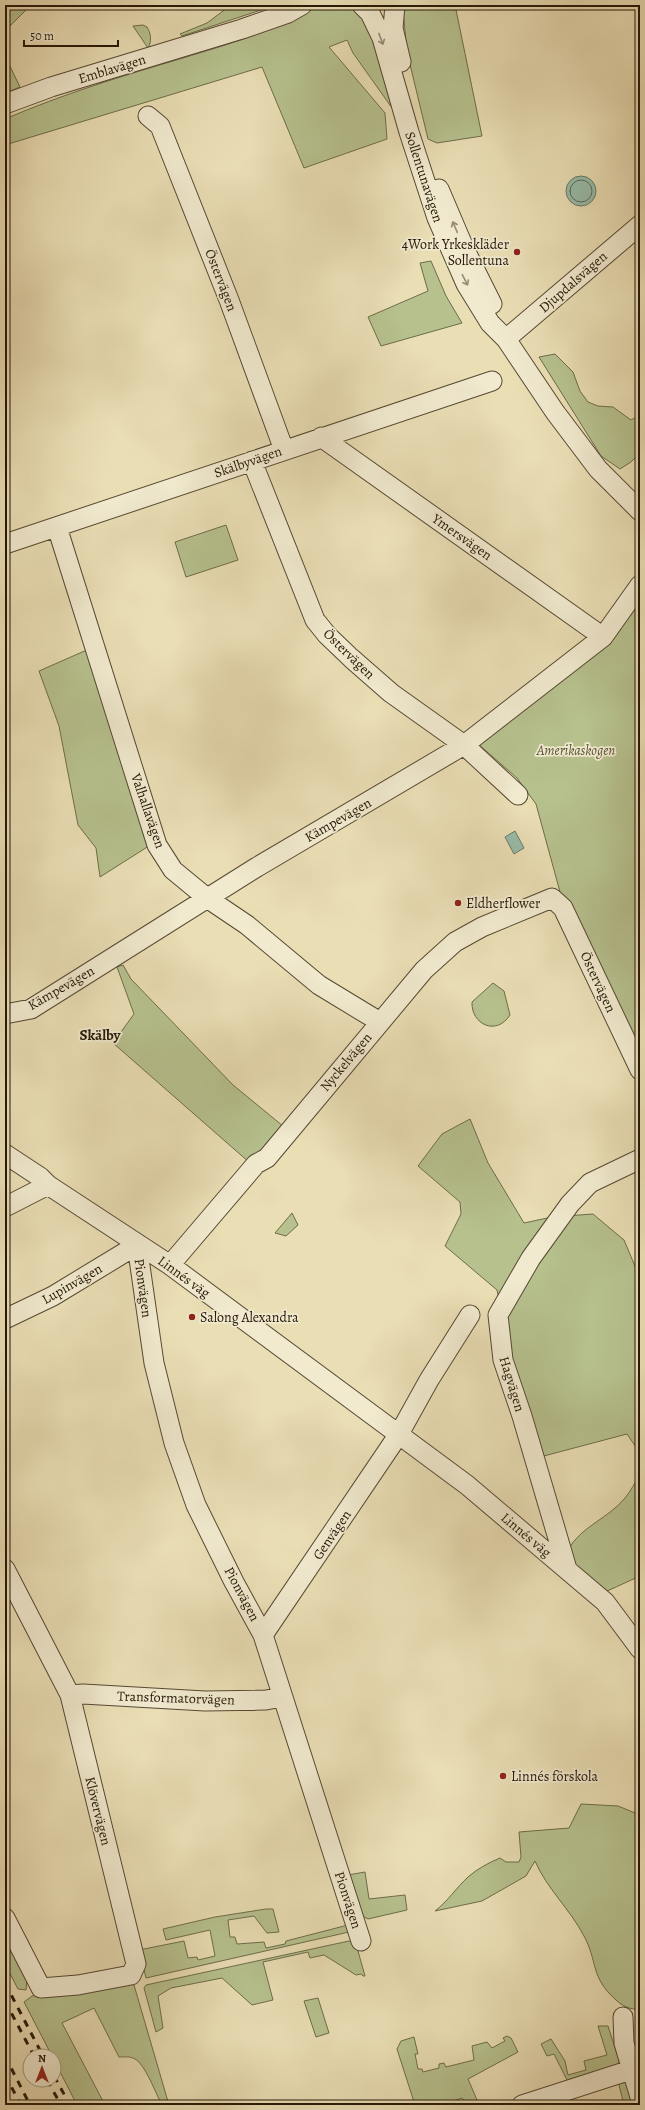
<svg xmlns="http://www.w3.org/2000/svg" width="645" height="2110" font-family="Alegreya,serif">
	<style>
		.green { fill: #b6c18e; stroke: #6d6c4b }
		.water { fill: #98bcaa; stroke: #6a7a69 }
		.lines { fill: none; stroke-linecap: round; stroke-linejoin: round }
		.shore { stroke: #5e6a59; stroke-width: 1 }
		.minor-casing { stroke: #564933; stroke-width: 21 }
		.minor { stroke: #f1eacf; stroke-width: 19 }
		.rail { stroke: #241708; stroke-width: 3; stroke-dasharray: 7 7; stroke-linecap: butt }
		.oneway { stroke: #958b75 }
		.poi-dot { fill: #8f2418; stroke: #f1eacf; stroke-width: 1.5 }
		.labels { text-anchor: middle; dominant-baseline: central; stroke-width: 3.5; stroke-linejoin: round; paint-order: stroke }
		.street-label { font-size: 14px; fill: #241708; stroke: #f1eacf }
		.poi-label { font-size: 14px; fill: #241708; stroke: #f1eacf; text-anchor: start }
		.park-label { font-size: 14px; font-style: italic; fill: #575237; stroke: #f1eacf }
		.neighbourhood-label { font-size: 15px; font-weight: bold; fill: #241708; stroke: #f1eacf }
	</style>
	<rect width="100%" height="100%" fill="#eadeb5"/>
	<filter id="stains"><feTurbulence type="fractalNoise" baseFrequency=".005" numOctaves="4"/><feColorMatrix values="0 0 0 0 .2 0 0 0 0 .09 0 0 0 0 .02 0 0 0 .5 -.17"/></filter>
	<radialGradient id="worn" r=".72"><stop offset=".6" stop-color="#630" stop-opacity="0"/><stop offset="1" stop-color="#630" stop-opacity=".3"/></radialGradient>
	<!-- green -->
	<path class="green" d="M 9,5 L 31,5 L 5,31 L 5,9 Z
		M 231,5 L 268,5 L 261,10 L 182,36 L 180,34 L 207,23 Z
		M 314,5 C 322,5 344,2 351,5 C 378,18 387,81 392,108 L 353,53 L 347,40 L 329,47 L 385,113 L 387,139 L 304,168 L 262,67 L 5,145 L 5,119 C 63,94 122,76 183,58 C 228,44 275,32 314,5 Z
		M 405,5 L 455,5 L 482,136 L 437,143 L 428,139 L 407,52 L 403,10 Z
		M 143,25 L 147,27 C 151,33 152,42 148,48 L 133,26 Z
		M 5,56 L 20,87 L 5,93 Z
		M 431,261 L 446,296 L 462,323 L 381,346 L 368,317 L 428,291 L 420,263 Z
		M 555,354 L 573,372 L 580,391 L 588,402 L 598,406 L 613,407 L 631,420 L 640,415 L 640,453 L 631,462 L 620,469 L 601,456 L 539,357 Z
		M 226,525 L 238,560 L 186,577 L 175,542 Z
		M 640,591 L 640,1055 L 560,892 L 536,804 L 517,778 L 477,743 Z
		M 89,649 L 152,844 L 100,877 L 96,848 L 78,825 L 59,726 L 39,671 Z
		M 123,965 L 131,979 L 233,1085 L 283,1126 L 250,1163 L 113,1043 L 134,1014 L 117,967 Z
		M 493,983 L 504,991 L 510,1015 C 497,1036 471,1025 472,1002 Z
		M 470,1119 L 488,1163 L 524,1223 L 552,1217 L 593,1214 L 624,1240 L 640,1278 L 640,1453 L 627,1434 L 540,1457 L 536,1430 L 522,1405 L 497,1290 L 445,1246 L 461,1214 L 460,1202 L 418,1166 L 442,1134 Z
		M 292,1213 L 298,1225 L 286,1236 L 275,1233 Z
		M 640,1475 L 640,1576 L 605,1592 L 574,1567 L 568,1550 C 580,1527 609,1518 625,1498 C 631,1491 635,1482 640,1475 Z
		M 581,1804 L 618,1806 L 640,1815 L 639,2009 C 631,2010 622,2006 616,2000 C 590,1977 598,1962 584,1936 C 570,1909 547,1889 535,1861 L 526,1876 L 482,1901 L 435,1911 C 448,1901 456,1888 468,1877 C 477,1869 488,1863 500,1858 L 506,1862 L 519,1862 L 521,1857 L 519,1832 L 569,1828 Z
		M 365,1872 L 369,1899 L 405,1895 L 407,1910 L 368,1919 L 359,1914 L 348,1875 Z
		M 266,1909 L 273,1909 L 279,1932 L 267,1933 L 254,1916 L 228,1920 L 230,1937 L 235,1937 L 237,1944 L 264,1942 L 266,1948 L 285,1944 L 286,1941 L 348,1925 L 349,1932 L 146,1978 L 139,1950 L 184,1941 L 188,1958 L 197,1957 L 198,1960 L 215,1956 L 210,1930 L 166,1940 L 163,1929 L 215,1917 Z
		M 5,1936 L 27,1979 L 26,1990 L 18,1989 L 5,1964 Z
		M 349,1941 L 356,1944 L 365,1976 L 363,1976 L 361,1974 L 356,1975 L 324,1955 L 310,1958 L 308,1952 L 263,1962 L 273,2000 L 252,2005 L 222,1978 L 171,1988 L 158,1996 L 163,2028 L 156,2032 L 144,1988 L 146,1985 Z
		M 127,1982 L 134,1985 L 169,2105 L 162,2105 C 156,2094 145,2064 135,2059 C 130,2056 125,2057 119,2057 L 94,2008 L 62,2023 L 105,2105 L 77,2105 L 54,2060 L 54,2056 L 52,2056 L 24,2002 L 32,1996 Z
		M 318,1998 L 329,2033 L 316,2037 L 304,2001 Z
		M 598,2026 L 608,2026 L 619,2060 L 619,2065 L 569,2084 L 554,2054 L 547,2056 L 541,2044 L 551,2039 L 565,2061 L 568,2075 L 586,2070 L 584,2061 L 607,2055 Z
		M 507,2036 L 511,2038 L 518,2052 L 468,2079 L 477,2100 L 466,2104 L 462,2098 L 441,2105 L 415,2105 L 397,2049 L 401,2041 L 414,2037 L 418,2054 L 415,2054 L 418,2069 L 422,2069 L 423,2072 L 439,2068 L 439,2064 L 444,2063 L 446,2067 L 474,2060 L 472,2046 L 487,2042 L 492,2048 L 505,2041 L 503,2038 Z
		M 626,2080 L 633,2105 L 624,2105 L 618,2081 Z"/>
	<!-- water -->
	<path class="water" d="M566 191a15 15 0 1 1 30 0a15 15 0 1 1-30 0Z
		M 515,831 L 524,848 L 514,854 L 505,837 Z"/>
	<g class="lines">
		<!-- shore -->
		<path class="shore" d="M570 191a11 11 0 1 1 22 0a11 11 0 1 1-22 0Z"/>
		<defs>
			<path id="minor" d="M 362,5 L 370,13 L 382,38 L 409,132 L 437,218 L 466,284 L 490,323 L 506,339 L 555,412 L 598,469 L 640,511
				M 395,5 L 393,28 L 401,62
				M 5,104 L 51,87 L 242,29 L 288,13 L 302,5
				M 148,116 L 160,126 L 229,300 L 284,450
				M 439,189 L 465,250 L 492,304
				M 506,339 L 640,225
				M 321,437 L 603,637
				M 252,461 L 315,620 L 327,635 L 351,658 L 391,693 L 464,745 L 518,795
				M 57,527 L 157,845 L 173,870 L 207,898 L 247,925 L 319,985 L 380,1022
				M 5,544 L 492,381
				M 5,1014 L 31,1009 L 257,867 L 464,745 L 603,637 L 640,585
				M 5,1154 L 40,1177 L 48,1185 L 170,1265 L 467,1485 L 605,1602 L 640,1649
				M 5,1207 L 48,1185
				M 170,1265 L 256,1164 L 267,1158 L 424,970 L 455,942 L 482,927 L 552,898 L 563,908 L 640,1070
				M 5,1319 L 53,1296 L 137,1245 L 154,1363 L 174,1443 L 196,1505 L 234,1582 L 263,1635 L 361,1941
				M 5,1569 L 70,1695 L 136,1964 L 131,1975 L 78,1985 L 41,1988 L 5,1918
				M 567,1569 L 522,1416 L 503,1360 L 498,1315 L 531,1258 L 570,1204 L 590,1183 L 640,1159
				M 263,1635 L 399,1434 L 429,1380 L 470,1315
				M 70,1695 L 83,1694 L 205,1701 L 266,1700 L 282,1697
				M 623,2017 L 624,2043 L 640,2097
				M 522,2105 L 640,2067"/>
		</defs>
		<!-- minor casing -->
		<use href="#minor" class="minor-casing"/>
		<!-- minor -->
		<use href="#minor" class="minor"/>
		<!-- rail -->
		<path class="rail" d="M 5,1983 L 43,2056
			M 5,2001 L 34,2056
			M 5,2056 L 30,2105
			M 5,2075 L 21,2105
			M 54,2076 L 70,2105
			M 47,2080 L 61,2105"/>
	</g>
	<!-- one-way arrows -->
	<defs><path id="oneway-shaft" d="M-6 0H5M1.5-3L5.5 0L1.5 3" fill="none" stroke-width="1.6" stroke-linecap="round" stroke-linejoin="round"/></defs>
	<g class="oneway">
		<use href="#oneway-shaft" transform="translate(381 39) rotate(69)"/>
		<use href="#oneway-shaft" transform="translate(455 227) rotate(-113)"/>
		<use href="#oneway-shaft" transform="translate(465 280) rotate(63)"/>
	</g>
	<!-- markers -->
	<g class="poi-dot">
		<circle cx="517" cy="252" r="4"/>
		<circle cx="458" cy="903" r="4"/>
		<circle cx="192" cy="1317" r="4"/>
		<circle cx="503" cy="1776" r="4"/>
	</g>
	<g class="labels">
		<!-- street labels -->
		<g class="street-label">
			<text transform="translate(112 69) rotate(-17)">Emblavägen</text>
			<text transform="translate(424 177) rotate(72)">Sollentunavägen</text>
			<text transform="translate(221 280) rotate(69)">Östervägen</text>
			<text transform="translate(573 282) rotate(-41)">Djupdalsvägen</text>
			<text transform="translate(248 462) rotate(-19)">Skälbyvägen</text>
			<text transform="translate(462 537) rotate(35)">Ymersvägen</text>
			<text transform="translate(349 654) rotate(44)">Östervägen</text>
			<text transform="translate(148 811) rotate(71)">Valhallavägen</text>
			<text transform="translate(338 820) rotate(-30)">Kämpevägen</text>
			<text transform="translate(598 982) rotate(65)">Östervägen</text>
			<text transform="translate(61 988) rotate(-30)">Kämpevägen</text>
			<text transform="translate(346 1062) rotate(-50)">Nyckelvägen</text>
			<text transform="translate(184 1277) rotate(36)">Linnés väg</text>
			<text transform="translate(72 1284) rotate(-30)">Lupinvägen</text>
			<text transform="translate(143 1288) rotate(82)">Pionvägen</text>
			<text transform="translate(512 1384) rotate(73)">Hagvägen</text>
			<text transform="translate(332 1535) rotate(-56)">Genvägen</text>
			<text transform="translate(526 1535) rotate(40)">Linnés väg</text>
			<text transform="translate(242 1594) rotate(62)">Pionvägen</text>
			<text transform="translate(176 1698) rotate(2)">Transformatorvägen</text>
			<text transform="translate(98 1811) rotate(76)">Klövervägen</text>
			<text transform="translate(348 1900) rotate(72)">Pionvägen</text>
		</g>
		<!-- poi labels -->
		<g class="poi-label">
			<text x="509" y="244" text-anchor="end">4Work Yrkeskläder<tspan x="509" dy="16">Sollentuna</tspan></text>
			<text x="466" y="903">Eldherflower</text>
			<text x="200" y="1317">Salong Alexandra</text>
			<text x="511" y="1776">Linnés förskola</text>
		</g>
		<!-- park labels -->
		<g class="park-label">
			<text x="576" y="750">Amerikaskogen</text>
		</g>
		<!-- neighbourhood labels -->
		<g class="neighbourhood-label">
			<text x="100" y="1035">Skälby</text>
		</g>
	</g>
	<!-- margin -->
	<rect width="645" height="2110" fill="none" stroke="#eadeb5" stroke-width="20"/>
	<rect x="6" y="6" width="633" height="2098" fill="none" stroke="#241708" stroke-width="2"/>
	<rect x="10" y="10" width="625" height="2090" fill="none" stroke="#241708"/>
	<!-- north arrow -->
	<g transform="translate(42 2068)"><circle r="19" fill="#f1eacf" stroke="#9f967f"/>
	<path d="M0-3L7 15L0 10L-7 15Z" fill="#8f2418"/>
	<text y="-6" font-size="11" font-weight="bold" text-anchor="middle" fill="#241708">N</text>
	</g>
	<!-- scale -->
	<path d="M24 40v6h94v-6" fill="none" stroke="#241708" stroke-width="2"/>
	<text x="30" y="40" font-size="12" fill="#241708" stroke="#f1eacf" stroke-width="3" paint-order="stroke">50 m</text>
	<rect width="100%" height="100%" filter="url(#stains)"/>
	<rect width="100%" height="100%" fill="url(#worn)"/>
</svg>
